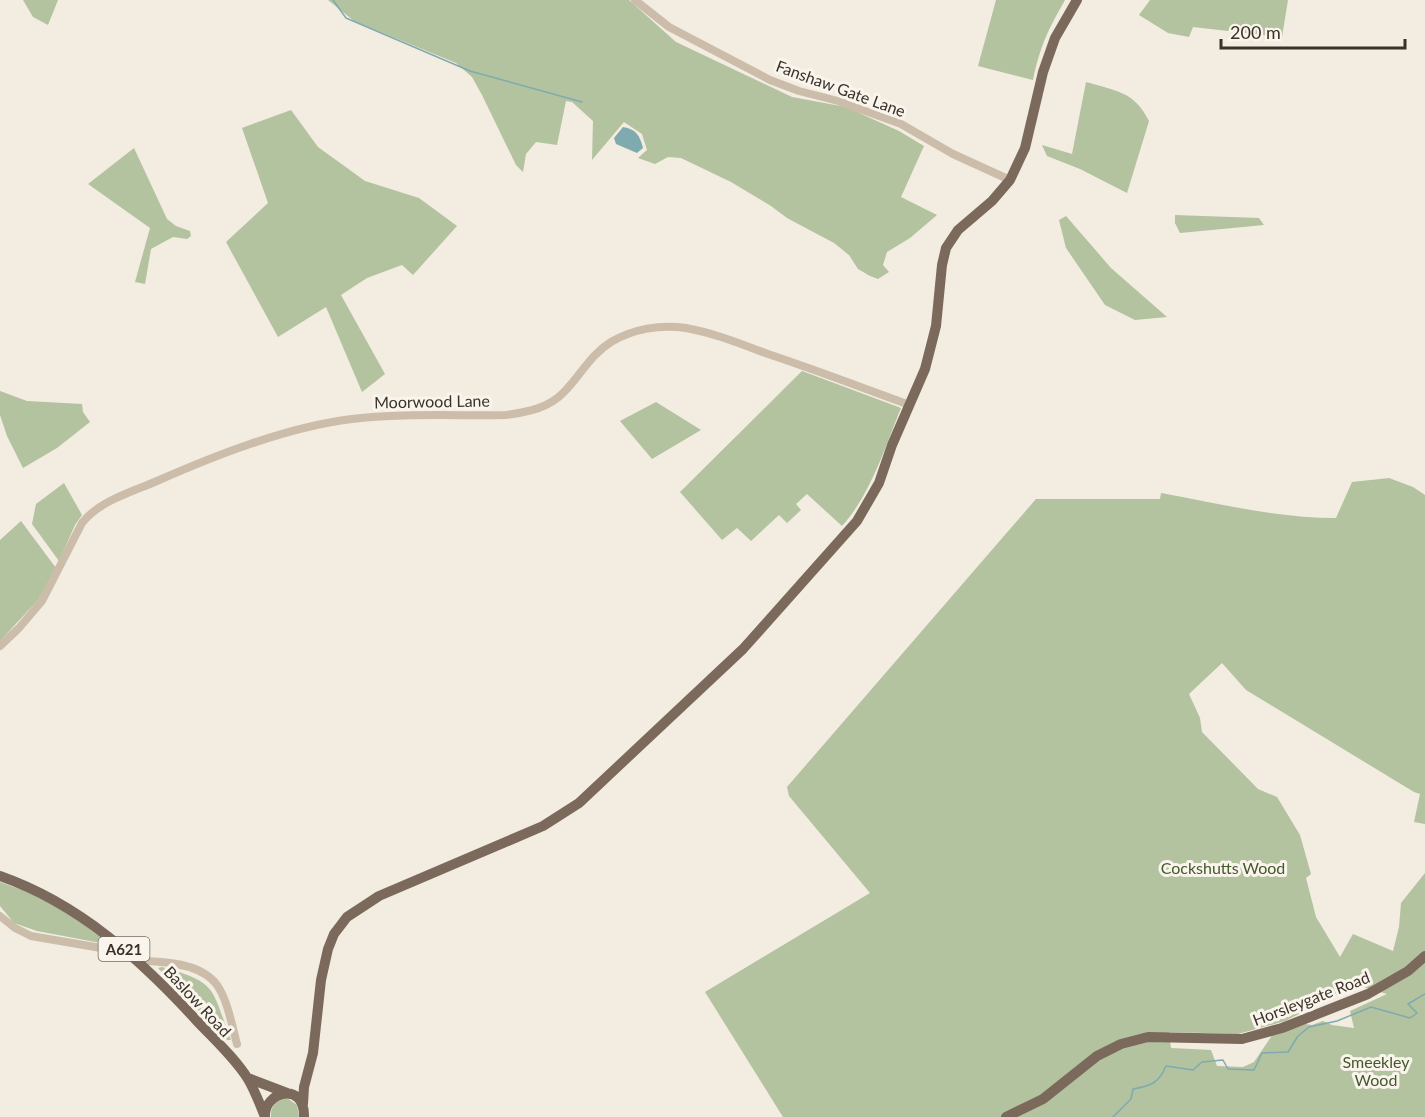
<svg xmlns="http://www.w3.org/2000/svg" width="1425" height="1117" font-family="Lato,sans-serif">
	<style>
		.green { fill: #b3c29f; fill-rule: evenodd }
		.water { fill: #7faab0 }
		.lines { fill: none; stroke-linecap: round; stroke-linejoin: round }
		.stream { stroke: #7faab0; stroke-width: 1.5 }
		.minor { stroke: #ccbdab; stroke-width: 8 }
		.major { stroke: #7b695c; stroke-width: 10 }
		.labels { text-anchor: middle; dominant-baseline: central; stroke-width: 6; stroke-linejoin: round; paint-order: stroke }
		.shield { fill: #faf5ec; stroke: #736c64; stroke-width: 1.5 }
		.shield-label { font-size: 15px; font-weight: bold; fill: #39312a }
		.street-label { font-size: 16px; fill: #39312a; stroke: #faf5ec }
		.park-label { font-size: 16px; fill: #45582e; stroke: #faf5ec }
	</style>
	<rect width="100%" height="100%" fill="#f3ece0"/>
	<!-- green -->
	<path class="green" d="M 23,0 L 58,0 L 48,25 L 33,17 Z
		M 328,0 L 629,0 L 676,42 L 792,97 L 846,107 L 899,131 L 924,146 L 901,197 L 937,215 L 910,238 L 887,252 L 883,265 L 889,272 L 878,279 L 870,276 L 858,269 L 849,255 L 834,243 L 787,218 L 771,206 L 731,182 L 681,158 L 668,157 L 655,164 L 638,158 L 647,150 L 642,134 L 624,122 L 592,160 L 593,121 L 572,102 L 566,101 L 557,145 L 536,142 L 526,154 L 523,172 L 516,165 L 482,95 L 472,77 L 456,63 L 354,21 Z
		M 996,0 L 1065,0 C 1048,30 1040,46 1033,80 L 978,66 Z
		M 1150,0 L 1288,0 L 1282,37 L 1193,27 L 1189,37 L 1168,33 L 1139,15 Z
		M 1086,82 C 1116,91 1134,91 1149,121 L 1127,193 L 1080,169 L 1047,156 L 1042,145 L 1072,154 Z
		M 291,110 L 318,147 L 365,181 L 419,198 L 457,226 L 413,275 L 402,265 L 367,278 L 341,295 L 385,374 L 362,392 L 326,307 L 278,337 L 226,242 L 268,203 L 242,128 Z
		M 134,148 L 167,219 L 176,226 L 190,231 L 191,236 L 187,239 L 173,237 L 151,249 L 145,284 L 135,282 L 150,228 L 88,184 Z
		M 1175,215 L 1259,218 L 1264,225 L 1180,233 L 1175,223 Z
		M 1066,216 L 1111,268 L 1167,317 L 1135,320 L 1105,305 L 1066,248 L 1059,220 Z
		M 802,371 L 901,408 C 885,447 871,494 842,526 L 807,494 L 796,504 L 801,510 L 787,523 L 779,515 L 751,541 L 737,528 L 722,540 L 680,492 Z
		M 0,391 L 27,401 L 82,404 L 83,412 L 90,422 L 57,448 L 23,468 L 7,436 L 0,415 Z
		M 656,402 L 701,430 L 652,459 L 620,421 Z
		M 1389,478 L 1413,487 L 1425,495 L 1425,824 L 1414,822 L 1420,794 L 1414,792 L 1246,690 L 1222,663 L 1189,694 L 1200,718 L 1202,732 L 1258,789 L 1277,797 L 1300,835 L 1311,874 L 1306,878 L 1316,917 L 1340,957 L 1353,934 L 1393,951 L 1399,927 L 1401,903 L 1425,873 L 1425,1117 L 783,1117 L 705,992 L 870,893 L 789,796 L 787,787 L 1036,499 L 1160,499 L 1161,493 C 1220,504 1277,518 1336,518 L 1352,482 ZM 1357,985 L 1387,994 L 1350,1011 L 1354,1028 L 1332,1025 L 1323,1021 L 1312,1025 L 1305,1024 L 1273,1034 L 1254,1062 L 1243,1067 L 1217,1066 L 1211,1050 L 1171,1048 L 1169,1032 L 1238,1034 L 1285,1021 Z
		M 64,483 L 82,515 L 75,525 L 59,561 L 32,524 L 36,504 Z
		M 21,521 L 56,568 L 38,600 L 0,641 L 0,540 Z
		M 0,882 L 25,891 L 67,912 L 109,943 L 106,944 L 37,931 L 14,923 L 0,906 Z
		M 162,967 C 219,983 211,988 231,1040 L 227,1040 L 158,968 Z
		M 287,1098 L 297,1105 L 299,1117 L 271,1117 C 270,1105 277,1101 287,1098 Z"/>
	<!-- water -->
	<path class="water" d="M 623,127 C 636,129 640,136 643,148 L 637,153 L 616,144 L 614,138 Z"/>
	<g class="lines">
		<!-- stream -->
		<path class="stream" d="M 333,0 L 346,18 L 470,71 L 582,102
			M 1113,1117 L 1131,1099 L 1133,1089 C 1151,1086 1159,1083 1166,1066 L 1193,1070 L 1202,1062 L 1223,1060 L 1228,1069 L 1254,1070 L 1262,1053 L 1288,1052 L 1298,1036 L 1309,1027 L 1337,1021 L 1371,1007 L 1410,1018 L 1417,1013 L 1408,1004 L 1425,994"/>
		<!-- minor -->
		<path class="minor" d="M 635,0 L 669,27 L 770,80 L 799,91 L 838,101 L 901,124 L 953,154 L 1010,180
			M 0,646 L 19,628 L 42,601 L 82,523 C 99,501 132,492 157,481 C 216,455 287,427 352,419 C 400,413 457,416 506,415 C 528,412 549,408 564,392 C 581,375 590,355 611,342 C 633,329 660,324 686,328 C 714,333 741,344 768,354 C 816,370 863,388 910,405
			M 0,916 L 15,928 L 31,936 L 107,949 L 120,946
			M 138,961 C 163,961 201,963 217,985 C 228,1001 232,1026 237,1044"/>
		<!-- major -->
		<path class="major" d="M 0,876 C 80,904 141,960 197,1021 C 214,1039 235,1058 248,1079 C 255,1091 260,1104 265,1117
			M 248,1078 L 287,1093
			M 303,1104 L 304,1087 L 313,1053 L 321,980 L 328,949 L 334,934 L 347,917 L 379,896 L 543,826 L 579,803 L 743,649 L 857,521 L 879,483 L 892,445 L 925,369 L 936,326 L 942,265 L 946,248 L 958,230 L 992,201 L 1010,180 L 1025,148 L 1043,72 L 1055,38 L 1077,0
			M 265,1117 C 263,1092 305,1080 304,1117
			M 1006,1117 L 1043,1099 L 1097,1056 L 1121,1044 L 1148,1037 L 1242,1039 L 1282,1028 L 1368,994 L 1408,971 L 1425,956"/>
	</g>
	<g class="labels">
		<!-- shield labels -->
		<rect class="shield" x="98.5" y="937" width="51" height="24" rx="4.5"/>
		<g class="shield-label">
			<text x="124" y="949">A621</text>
		</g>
		<!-- street labels -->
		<g class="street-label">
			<text transform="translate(841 88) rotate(20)">Fanshaw Gate Lane</text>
			<text transform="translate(432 401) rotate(-1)">Moorwood Lane</text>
			<text transform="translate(1311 998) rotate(-21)">Horsleygate Road</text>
			<text transform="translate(198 1001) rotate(47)">Baslow Road</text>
		</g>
		<!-- park labels -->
		<g class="park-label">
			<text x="1223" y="867">Cockshutts Wood</text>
			<text x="1376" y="1061">Smeekley<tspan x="1376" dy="18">Wood</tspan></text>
		</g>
	</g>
	<!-- scale -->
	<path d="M1221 39v9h184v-9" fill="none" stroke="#39312a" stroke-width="3"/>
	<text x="1230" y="39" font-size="18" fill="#39312a" stroke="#faf5ec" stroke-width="4.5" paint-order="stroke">200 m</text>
</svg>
